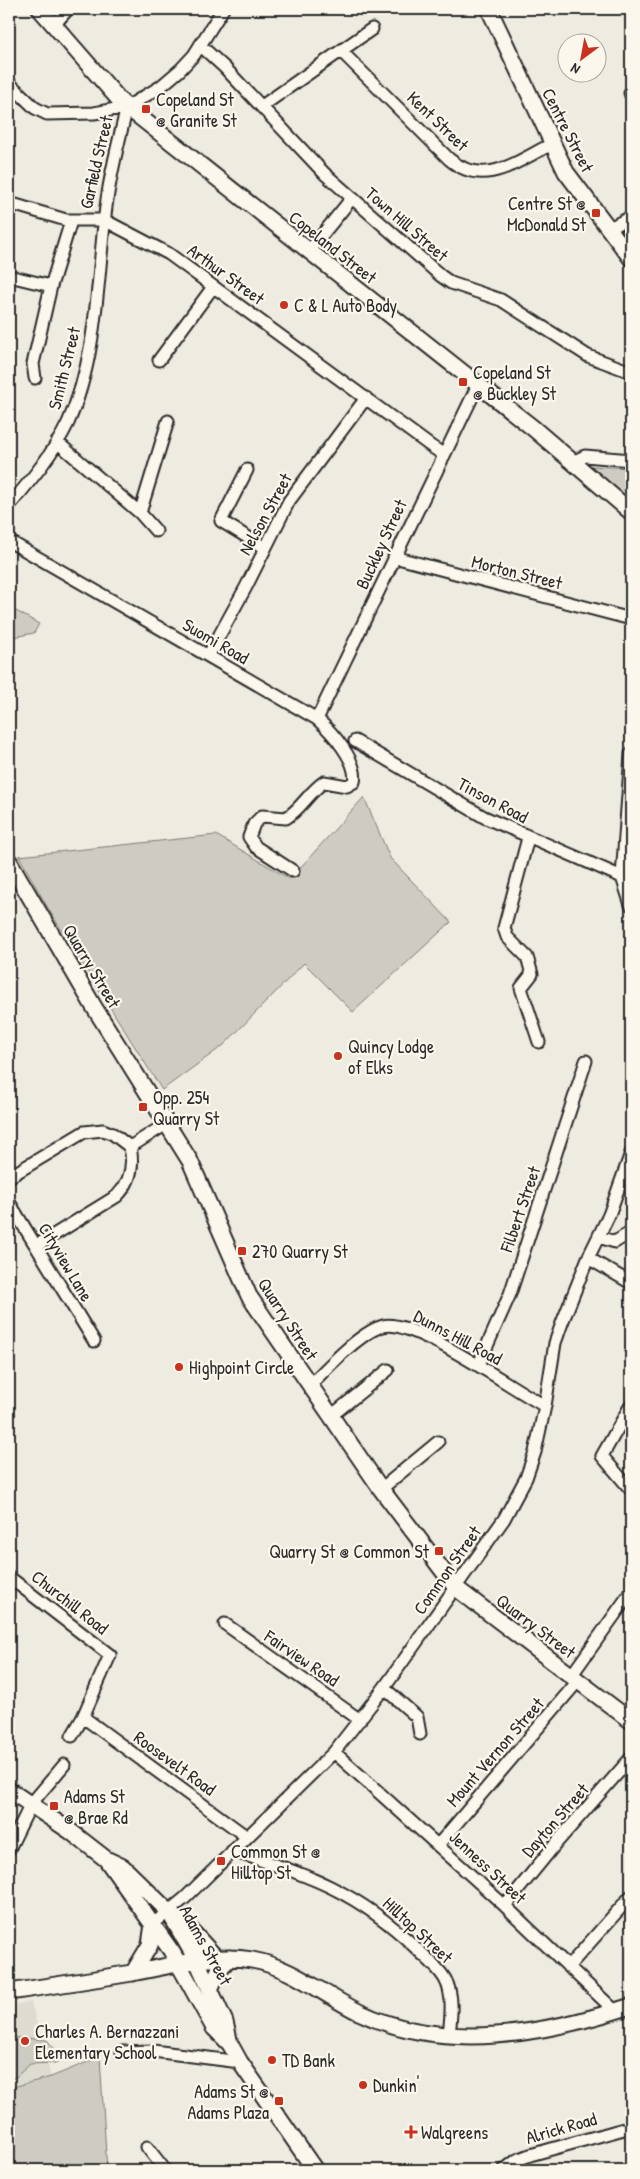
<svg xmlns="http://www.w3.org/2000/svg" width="640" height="2179" font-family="'Patrick Hand',sans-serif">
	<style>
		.built { fill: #dedbd1 }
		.green { fill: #cecbc2; stroke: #7c7b76 }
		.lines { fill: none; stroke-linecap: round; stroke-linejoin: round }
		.minor-casing { stroke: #2b2b2b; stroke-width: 15 }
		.major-casing { stroke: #2b2b2b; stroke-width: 19 }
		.minor { stroke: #fbf7ec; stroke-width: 11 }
		.major { stroke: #fbf7ec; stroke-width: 15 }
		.poi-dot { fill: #c8321e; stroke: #fbf7ec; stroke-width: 2 }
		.labels { text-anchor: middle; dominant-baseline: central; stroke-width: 4.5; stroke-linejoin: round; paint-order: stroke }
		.poi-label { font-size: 18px; fill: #2b2b2b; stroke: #fbf7ec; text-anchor: start }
		.street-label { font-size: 18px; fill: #2b2b2b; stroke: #fbf7ec }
	</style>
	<rect width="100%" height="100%" fill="#eeebe0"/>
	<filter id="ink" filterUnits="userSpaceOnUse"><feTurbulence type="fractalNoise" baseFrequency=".02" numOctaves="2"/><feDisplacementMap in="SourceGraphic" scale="10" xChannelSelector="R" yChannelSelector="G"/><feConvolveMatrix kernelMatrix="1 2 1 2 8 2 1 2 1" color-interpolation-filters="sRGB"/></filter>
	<g filter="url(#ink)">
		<!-- built -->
		<path class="built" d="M 31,2002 L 51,2077 L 9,2088 L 9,2006 Z"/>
		<!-- green -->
		<path class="green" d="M 591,466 L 631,468 L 631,502 L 591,468 Z
			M 9,607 L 39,624 L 34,633 L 9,638 Z
			M 364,797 L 390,858 L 451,922 L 353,1012 L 304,963 L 224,1045 L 162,1090 L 49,910 L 19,856 L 216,835 L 290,879 Z
			M 9,2037 L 47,2040 L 60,2055 L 60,2060 L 56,2063 L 30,2064 L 16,2077 L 9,2080 Z
			M 100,2057 L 107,2170 L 9,2170 L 9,2088 L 51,2077 Z"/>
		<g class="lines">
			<defs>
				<path id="minor" d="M 54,25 L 68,9
					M 200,45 L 225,68 L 325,174 L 441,276 L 451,283 L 501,300 L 588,356 L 631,372
					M 341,51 L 449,159 C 484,189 517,161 552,144
					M 9,83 L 35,108 L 47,114 L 94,113 L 127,107 L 160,87 L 180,70 L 194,55 L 223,9
					M 630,93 L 631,95
					M 262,106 L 372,29
					M 9,203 L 66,220 L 104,220 L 169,254 L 432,447 L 443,454
					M 608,229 L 631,217
					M 309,251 L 352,198
					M 9,276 L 51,286
					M 159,360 L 213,287
					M 35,378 L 33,364 L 51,286 L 71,221
					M 57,442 L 140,513 L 156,531
					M 573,462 L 585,456 L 631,460
					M 247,470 L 221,521 L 265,548
					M 9,506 C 31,480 53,454 68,423 C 98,356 97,278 106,207 C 110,174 119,140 127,107
					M 140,513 L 168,421
					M 9,541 L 317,719 C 331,731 359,762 354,782 L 347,786 L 324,782 C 309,792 301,809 286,818 L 262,816 L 254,824 L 249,837 L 256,847 L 293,871
					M 394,557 L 631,619
					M 208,656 L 246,587 L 289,501 L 366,398
					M 317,719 L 478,385
					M 355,741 L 484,817 L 622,877
					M 631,754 L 622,877 L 631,905
					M 528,838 L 504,928 L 507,937 L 527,957 L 532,974 L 521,988 L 539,1042
					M 130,1147 L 166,1124
					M 9,1177 L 84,1132 L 103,1130 L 113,1134 L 130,1147 C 134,1166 131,1182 117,1196 L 36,1246
					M 9,1202 L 94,1341
					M 599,1237 L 615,1242 L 631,1232
					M 588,1258 L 631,1283
					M 479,1364 L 510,1294 L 586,1061
					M 309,1386 C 326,1369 360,1332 383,1326 C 412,1317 514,1390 545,1406
					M 631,1405 L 602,1456 L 631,1490
					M 331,1416 L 388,1370
					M 381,1489 L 438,1442
					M 9,1577 L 110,1655 L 83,1717 L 72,1736
					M 225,1624 L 360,1720
					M 571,1676 L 631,1592
					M 384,1688 L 417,1717 L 420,1734
					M 83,1717 L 247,1837
					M 334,1752 L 505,1906 L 615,2011
					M 438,1845 L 578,1681
					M 9,1849 L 31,1804 L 64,1765
					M 232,1851 C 308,1874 358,1892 416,1948 C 425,1957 438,1967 445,1979 C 454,1995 451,2017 449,2035
					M 505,1906 L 558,1841 L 631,1758
					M 153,1924 L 185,1898 L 334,1752 L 384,1688 L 504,1519 L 526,1478 L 535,1452 L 545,1406 L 555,1343 L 562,1323 L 588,1258 L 609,1215 L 631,1153
					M 568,1967 L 631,1896
					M 122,2052 L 153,2051 L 240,2062
					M 147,2147 L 165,2170
					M 504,2170 L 517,2160 L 530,2155 L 631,2127"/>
				<path id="major" d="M 40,9 L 122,103 L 533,428 L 631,512
					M 489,9 L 566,172 L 631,258
					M 9,861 L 94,1007 L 190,1161 L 249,1296 L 381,1489 L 456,1588 L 631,1721
					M 9,1790 L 70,1831 L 106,1859 L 123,1867 L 169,1912 L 197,1961 L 225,2022 L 230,2044
					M 106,1859 L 172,1952 L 214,2028 L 230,2044 L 240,2062 L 315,2170
					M 176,1918 L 187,1926 L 217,1959
					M 133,1973 L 150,1945 L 153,1924
					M 210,1989 L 220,1968 L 230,1958
					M 9,1992 C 50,1986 91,1980 132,1973 C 172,1966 212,1953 252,1960 C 292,1967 325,1996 361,2013 C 446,2053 546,2034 631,2006"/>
			</defs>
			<!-- minor casing -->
			<use href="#minor" class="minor-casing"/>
			<!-- major casing -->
			<use href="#major" class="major-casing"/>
			<!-- minor -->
			<use href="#minor" class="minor"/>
			<!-- major -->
			<use href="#major" class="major"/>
		</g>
	</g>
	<!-- markers -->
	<g class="poi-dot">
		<rect x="141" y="104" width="10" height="10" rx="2.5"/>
		<rect x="591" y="208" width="10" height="10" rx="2.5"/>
		<circle cx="284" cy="305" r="5"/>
		<rect x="458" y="377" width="10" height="10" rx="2.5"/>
		<circle cx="338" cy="1056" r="5"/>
		<rect x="138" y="1102" width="10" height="10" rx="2.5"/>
		<rect x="237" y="1246" width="10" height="10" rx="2.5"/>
		<circle cx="179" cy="1367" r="5"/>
		<rect x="434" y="1546" width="10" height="10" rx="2.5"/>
		<rect x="49" y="1801" width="10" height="10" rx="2.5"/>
		<rect x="216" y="1856" width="10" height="10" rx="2.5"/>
		<circle cx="25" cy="2041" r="5"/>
		<circle cx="272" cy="2060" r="5"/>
		<circle cx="363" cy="2085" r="5"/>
		<rect x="274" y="2096" width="10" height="10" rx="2.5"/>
		<path d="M408.5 2124.5h5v5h5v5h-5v5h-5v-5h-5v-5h5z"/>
	</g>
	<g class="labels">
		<!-- poi labels -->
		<g class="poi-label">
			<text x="156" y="99">Copeland St<tspan x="156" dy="21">@ Granite St</tspan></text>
			<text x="586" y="203" text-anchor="end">Centre St @<tspan x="586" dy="21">McDonald St</tspan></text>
			<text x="294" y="305">C &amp; L Auto Body</text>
			<text x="473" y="372">Copeland St<tspan x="473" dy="21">@ Buckley St</tspan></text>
			<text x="348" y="1046">Quincy Lodge<tspan x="348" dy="21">of Elks</tspan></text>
			<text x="153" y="1097">Opp. 254<tspan x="153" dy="21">Quarry St</tspan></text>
			<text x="252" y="1251">270 Quarry St</text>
			<text x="189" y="1367">Highpoint Circle</text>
			<text x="429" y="1551" text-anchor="end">Quarry St @ Common St</text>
			<text x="64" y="1796">Adams St<tspan x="64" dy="21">@ Brae Rd</tspan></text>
			<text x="231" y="1851">Common St @<tspan x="231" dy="21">Hilltop St</tspan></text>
			<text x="35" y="2031">Charles A. Bernazzani<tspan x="35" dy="21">Elementary School</tspan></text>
			<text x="282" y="2060">TD Bank</text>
			<text x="373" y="2085">Dunkin'</text>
			<text x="269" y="2091" text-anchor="end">Adams St @<tspan x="269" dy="21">Adams Plaza</tspan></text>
			<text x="421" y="2132">Walgreens</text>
		</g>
		<!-- street labels -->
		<g class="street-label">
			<text transform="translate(438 121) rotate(44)">Kent Street</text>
			<text transform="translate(568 130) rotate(63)">Centre Street</text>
			<text transform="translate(96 162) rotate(-77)">Garfield Street</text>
			<text transform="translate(407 224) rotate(41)">Town Hill Street</text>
			<text transform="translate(333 247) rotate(38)">Copeland Street</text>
			<text transform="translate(226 274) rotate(36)">Arthur Street</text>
			<text transform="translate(64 368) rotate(-76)">Smith Street</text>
			<text transform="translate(265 514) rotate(-61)">Nelson Street</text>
			<text transform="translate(381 544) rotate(-65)">Buckley Street</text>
			<text transform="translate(517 572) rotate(14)">Morton Street</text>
			<text transform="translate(216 641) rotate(30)">Suomi Road</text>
			<text transform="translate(493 800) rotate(28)">Tinson Road</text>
			<text transform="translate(92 966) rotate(59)">Quarry Street</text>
			<text transform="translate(520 1209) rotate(-71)">Filbert Street</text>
			<text transform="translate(66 1262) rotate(59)">Cityview Lane</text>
			<text transform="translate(288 1319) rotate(57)">Quarry Street</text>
			<text transform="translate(458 1337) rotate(28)">Dunns Hill Road</text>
			<text transform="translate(447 1570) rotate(-55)">Common Street</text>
			<text transform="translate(70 1602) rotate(38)">Churchill Road</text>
			<text transform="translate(536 1626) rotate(37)">Quarry Street</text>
			<text transform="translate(302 1658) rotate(34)">Fairview Road</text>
			<text transform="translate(495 1752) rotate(-49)">Mount Vernon Street</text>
			<text transform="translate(175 1763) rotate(36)">Roosevelt Road</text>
			<text transform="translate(555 1820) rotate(-49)">Dayton Street</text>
			<text transform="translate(488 1867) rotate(43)">Jenness Street</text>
			<text transform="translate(418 1930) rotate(43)">Hilltop Street</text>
			<text transform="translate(206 1945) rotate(61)">Adams Street</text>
			<text transform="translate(561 2128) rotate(-16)">Alrick Road</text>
		</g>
	</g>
	<!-- margin -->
	<rect width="640" height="2179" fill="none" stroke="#fbf7ec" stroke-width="30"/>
	<rect x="15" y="15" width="610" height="2149" fill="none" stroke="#2b2b2b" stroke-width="2" filter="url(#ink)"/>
	<!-- north arrow -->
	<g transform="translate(582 58) rotate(212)"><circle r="24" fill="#fbf7ec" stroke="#a8a59f"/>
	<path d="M0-4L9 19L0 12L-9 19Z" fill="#c8321e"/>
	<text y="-8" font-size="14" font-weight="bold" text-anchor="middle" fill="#2b2b2b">N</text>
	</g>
</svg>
